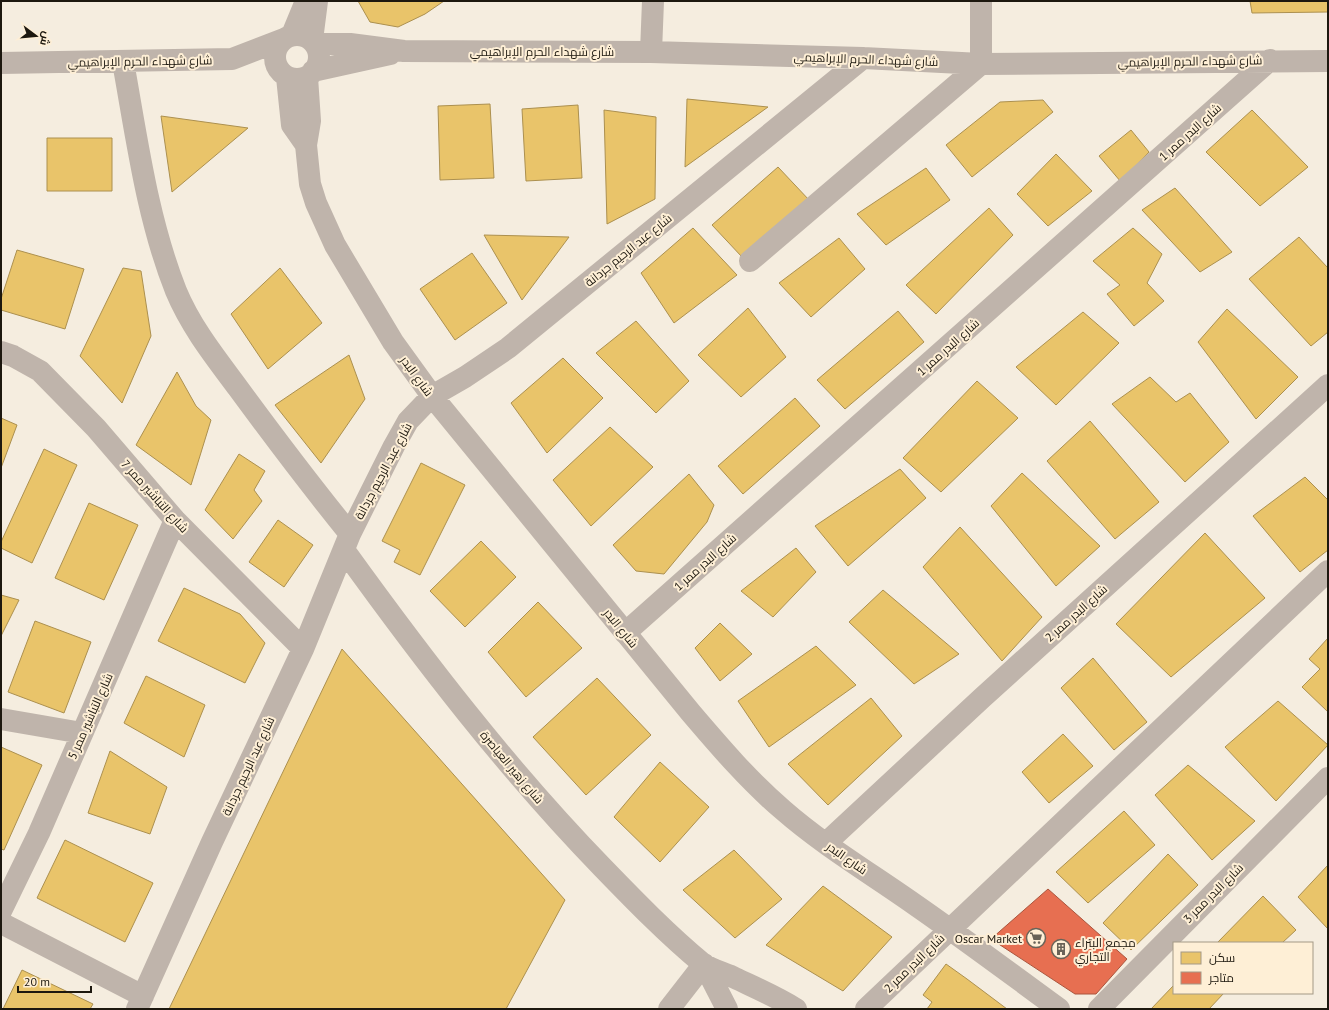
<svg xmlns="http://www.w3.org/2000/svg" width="1329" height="1010" font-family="'PT Sans',Cairo,sans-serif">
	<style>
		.homes { fill: #e9c46a; stroke: #ac904f }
		.shops { fill: #e76f51; stroke: #aa553d }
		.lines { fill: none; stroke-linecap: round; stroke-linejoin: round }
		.minor { stroke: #bfb4ab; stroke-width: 22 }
		.labels { text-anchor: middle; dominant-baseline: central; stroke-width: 4; stroke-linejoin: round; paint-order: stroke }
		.street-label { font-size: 12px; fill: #1d180f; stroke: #feefd6 }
		.poi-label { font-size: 12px; fill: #1d180f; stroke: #feefd6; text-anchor: end }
	</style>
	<rect width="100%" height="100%" fill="#f5eddf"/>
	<!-- homes -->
	<path class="homes" d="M 358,1 L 444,1 L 425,14 L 398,27 L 370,22 Z
		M 1250,1 L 1328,1 L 1328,12 L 1252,13 Z
		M 687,99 L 768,107 L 685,167 Z
		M 1043,100 L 1053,112 L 972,177 L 946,145 L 1000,102 Z
		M 490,104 L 494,178 L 440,180 L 438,106 Z
		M 578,105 L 582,178 L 526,181 L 522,109 Z
		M 604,110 L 656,117 L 655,199 L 607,224 Z
		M 1252,110 L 1308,167 L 1260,206 L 1206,152 Z
		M 161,116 L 248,128 L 172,192 Z
		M 1131,130 L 1149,152 L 1121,182 L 1099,156 Z
		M 47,138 L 112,138 L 112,191 L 47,191 Z
		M 1056,154 L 1092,191 L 1048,226 L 1017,194 Z
		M 778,167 L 810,201 L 742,257 L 712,225 Z
		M 926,168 L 950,200 L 886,245 L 857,214 Z
		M 1175,188 L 1232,252 L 1200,272 L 1142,210 Z
		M 989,208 L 1013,235 L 936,314 L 906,285 Z
		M 693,228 L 737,275 L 674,323 L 641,273 Z
		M 1133,228 L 1162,254 L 1147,283 L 1164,301 L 1134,326 L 1107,294 L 1120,285 L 1093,261 Z
		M 484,235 L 569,237 L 522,300 Z
		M 1299,237 L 1328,268 L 1328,332 L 1311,346 L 1249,279 Z
		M 839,238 L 865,269 L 811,317 L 779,283 Z
		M 17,250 L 84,269 L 65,329 L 1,310 L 1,299 Z
		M 472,253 L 507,303 L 455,340 L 420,289 Z
		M 123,268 L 141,271 L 151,336 L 122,403 L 80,356 Z
		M 280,268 L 322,323 L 268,369 L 231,314 Z
		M 748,308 L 786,357 L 741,397 L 698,355 Z
		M 1227,309 L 1298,377 L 1256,419 L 1198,342 Z
		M 898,311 L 924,342 L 845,409 L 817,380 Z
		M 1083,312 L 1119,343 L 1056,405 L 1016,367 Z
		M 636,321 L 689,381 L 656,413 L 596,353 Z
		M 349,355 L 365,399 L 321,463 L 275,405 Z
		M 563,358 L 603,398 L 547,453 L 511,403 Z
		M 177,372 L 196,406 L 211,420 L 191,485 L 136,445 Z
		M 1150,377 L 1176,402 L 1190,393 L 1229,442 L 1185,482 L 1112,404 Z
		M 977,381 L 1018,418 L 941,492 L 903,458 Z
		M 795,398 L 820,426 L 743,494 L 718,466 Z
		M 1,418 L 17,425 L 1,468 Z
		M 1090,421 L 1159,502 L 1115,539 L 1047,461 Z
		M 610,427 L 653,467 L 591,526 L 553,480 Z
		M 44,449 L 77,465 L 32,563 L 1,548 L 1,542 Z
		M 239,454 L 265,471 L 254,490 L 262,501 L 233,539 L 205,510 Z
		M 421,463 L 465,485 L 420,575 L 394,562 L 400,550 L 382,541 Z
		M 900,469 L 926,498 L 848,566 L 815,526 Z
		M 1022,473 L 1100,546 L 1056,586 L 991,506 Z
		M 689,474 L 714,505 L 707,522 L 664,574 L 636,571 L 613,545 Z
		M 1305,477 L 1328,500 L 1328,550 L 1300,572 L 1253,516 Z
		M 89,503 L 138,525 L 104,600 L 55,578 Z
		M 278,520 L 313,545 L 284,587 L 249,562 Z
		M 960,527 L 1042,617 L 1002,661 L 923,567 Z
		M 1205,533 L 1265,598 L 1171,677 L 1116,624 Z
		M 481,541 L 516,577 L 465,627 L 430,591 Z
		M 796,548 L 816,572 L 773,617 L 741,591 Z
		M 184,588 L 240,614 L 265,643 L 245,683 L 158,641 Z
		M 883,590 L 959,654 L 914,684 L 849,622 Z
		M 1,595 L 19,600 L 1,636 Z
		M 538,602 L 582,648 L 526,697 L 488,652 Z
		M 35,621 L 91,642 L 64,713 L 8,692 Z
		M 720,623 L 752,654 L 720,681 L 695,648 Z
		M 1328,638 L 1328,712 L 1302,687 L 1320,669 L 1309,659 Z
		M 816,646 L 856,685 L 769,747 L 738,701 Z
		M 342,649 L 565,900 L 506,1009 L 169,1009 Z
		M 1093,658 L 1147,722 L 1114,750 L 1061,688 Z
		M 146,676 L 205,705 L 184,757 L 124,723 Z
		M 597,678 L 651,735 L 586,795 L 533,737 Z
		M 871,698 L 902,736 L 828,805 L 788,764 Z
		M 1278,701 L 1328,745 L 1276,801 L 1225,747 Z
		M 1063,734 L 1093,766 L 1049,803 L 1022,772 Z
		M 1,747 L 42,765 L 4,850 L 1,849 Z
		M 110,751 L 167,787 L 150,834 L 88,813 Z
		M 660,762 L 709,807 L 660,862 L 614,817 Z
		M 1188,765 L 1255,821 L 1212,860 L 1155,795 Z
		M 1124,811 L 1155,845 L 1088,903 L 1056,872 Z
		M 65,840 L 153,883 L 125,942 L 37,898 Z
		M 734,850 L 782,899 L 735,938 L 683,890 Z
		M 1168,854 L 1198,885 L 1131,950 L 1103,923 Z
		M 1328,865 L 1328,929 L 1298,897 Z
		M 823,886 L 892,937 L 843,991 L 766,945 Z
		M 1263,896 L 1296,930 L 1282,943 L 1217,943 Z
		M 946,964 L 967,979 L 1007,1009 L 927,1009 L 932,1002 L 923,995 Z
		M 22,970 L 93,1004 L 90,1009 L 3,1009 Z
		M 1174,985 L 1174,993 L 1224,993 L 1209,1009 L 1151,1009 Z"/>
	<!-- shops -->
	<path class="shops" d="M 1048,889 L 1127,959 L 1096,994 L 1075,994 L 991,939 Z"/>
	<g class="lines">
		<!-- minor -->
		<path class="minor" d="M 292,35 L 306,1
			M275 57a22 22 0 1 1 44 0a22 22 0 1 1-44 0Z
			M 312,40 L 317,1
			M 315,44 L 350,44 L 404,51 L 651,52 L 863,58 L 981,64 L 1328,61
			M 651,52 L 653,1
			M 123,62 C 137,139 147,218 176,291 C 191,327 215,357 238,388 C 274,437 311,486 350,534
			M 1,63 L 232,59 L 284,39
			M 313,71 L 390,54
			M 287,77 L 292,125 L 306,145
			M 307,77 L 310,121 L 306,145 L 310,184 L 316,203 L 335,245 L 393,342 L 432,396 L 691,713 C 720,747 749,781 783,810 C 823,845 870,873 914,904 C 963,938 1011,974 1059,1009
			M 750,261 L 981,64 L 981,1
			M 1,352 L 13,356 L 40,371 L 96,428 L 175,520 L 303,649
			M 344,550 C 424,661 507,769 603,868 C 634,900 667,934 702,963 C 711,970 725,973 735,978 C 756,988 777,997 796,1009
			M 625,633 L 1270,60
			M 1,719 L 82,733
			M 826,843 L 982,698 L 1328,385
			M 1,911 L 39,833 L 175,520
			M 1,923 L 143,996
			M 137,1009 L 212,842 L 303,649 L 350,534 L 394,446 L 408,421 L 432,396 L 465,377 L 508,348 L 863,58
			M 669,1009 L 704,964 L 727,1009
			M 866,1009 L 1328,571
			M 1099,1009 L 1328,778"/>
	</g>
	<!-- icons -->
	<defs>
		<symbol id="supermarket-ring" viewBox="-11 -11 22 22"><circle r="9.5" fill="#feefd6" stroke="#696358" stroke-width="1.5"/><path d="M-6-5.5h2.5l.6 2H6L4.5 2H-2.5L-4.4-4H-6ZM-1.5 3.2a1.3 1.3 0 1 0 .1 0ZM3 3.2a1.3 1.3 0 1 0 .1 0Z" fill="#696358"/></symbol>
		<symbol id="building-ring" viewBox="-11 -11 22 22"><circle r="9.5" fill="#feefd6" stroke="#696358" stroke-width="1.5"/><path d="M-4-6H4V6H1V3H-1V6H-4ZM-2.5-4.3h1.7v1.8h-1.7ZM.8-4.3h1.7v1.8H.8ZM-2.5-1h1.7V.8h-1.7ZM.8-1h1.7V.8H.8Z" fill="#696358"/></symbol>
	</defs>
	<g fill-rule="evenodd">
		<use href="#supermarket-ring" x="1025" y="927" width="22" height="22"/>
		<use href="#building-ring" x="1050" y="938" width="22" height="22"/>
	</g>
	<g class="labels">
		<!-- street labels -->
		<g class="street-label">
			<text x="542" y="51">شارع شهداء الحرم الإبراهيمي</text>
			<text transform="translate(866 59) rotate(2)">شارع شهداء الحرم الإبراهيمي</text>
			<text transform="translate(140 61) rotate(-1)">شارع شهداء الحرم الإبراهيمي</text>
			<text transform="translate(1190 61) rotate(-1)">شارع شهداء الحرم الإبراهيمي</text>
			<text transform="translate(1190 132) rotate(-42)">شارع البدر ممر 1</text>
			<text transform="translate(628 250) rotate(-39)">شارع عبد الرحيم جردانة</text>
			<text transform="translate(948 347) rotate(-42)">شارع البدر ممر 1</text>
			<text transform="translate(417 376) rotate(54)">شارع البدر</text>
			<text transform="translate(383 471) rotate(-62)">شارع عبد الرحيم جردانة</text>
			<text transform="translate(155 496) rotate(48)">شارع التباشير ممر 7</text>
			<text transform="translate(705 562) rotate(-42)">شارع البدر ممر 1</text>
			<text transform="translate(1076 613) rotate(-42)">شارع البدر ممر 2</text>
			<text transform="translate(621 628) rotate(51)">شارع البدر</text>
			<text transform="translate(90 716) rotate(-66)">شارع التباشير ممر 5</text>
			<text transform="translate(248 766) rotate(-65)">شارع عبد الرحيم جردانة</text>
			<text transform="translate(512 767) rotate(50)">شارع زهير العياصرة</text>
			<text transform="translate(847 858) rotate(35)">شارع البدر</text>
			<text transform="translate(1213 893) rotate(-45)">شارع البدر ممر 3</text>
			<text transform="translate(914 963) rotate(-44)">شارع البدر ممر 2</text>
		</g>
		<!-- poi labels -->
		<g class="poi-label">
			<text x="1022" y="938">Oscar Market</text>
			<text x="1075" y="942" text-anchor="start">مجمع البتراء<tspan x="1075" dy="14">التجاري</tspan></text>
		</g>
	</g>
	<!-- border -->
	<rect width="1329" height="1010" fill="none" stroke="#1d180f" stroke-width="4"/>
	<!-- legend -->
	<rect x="1173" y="942" width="140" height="52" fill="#feefd6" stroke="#a49986"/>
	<rect x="1181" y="952" width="20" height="12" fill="#e9c46a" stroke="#a49986"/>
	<text x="1209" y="962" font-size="12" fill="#1d180f">سكن</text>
	<rect x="1181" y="972" width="20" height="12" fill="#e76f51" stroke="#a49986"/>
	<text x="1209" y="982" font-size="12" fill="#1d180f">متاجر</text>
	<!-- north arrow -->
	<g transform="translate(36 36) rotate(106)" stroke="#feefd6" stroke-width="3" paint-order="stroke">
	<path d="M0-3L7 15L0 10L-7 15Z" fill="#1d180f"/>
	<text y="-6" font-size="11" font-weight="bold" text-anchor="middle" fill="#1d180f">ش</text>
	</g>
	<!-- scale -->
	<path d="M18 986v6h73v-6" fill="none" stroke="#1d180f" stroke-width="2"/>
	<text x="24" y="986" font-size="12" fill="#1d180f" stroke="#feefd6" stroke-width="3" paint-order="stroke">20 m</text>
</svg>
